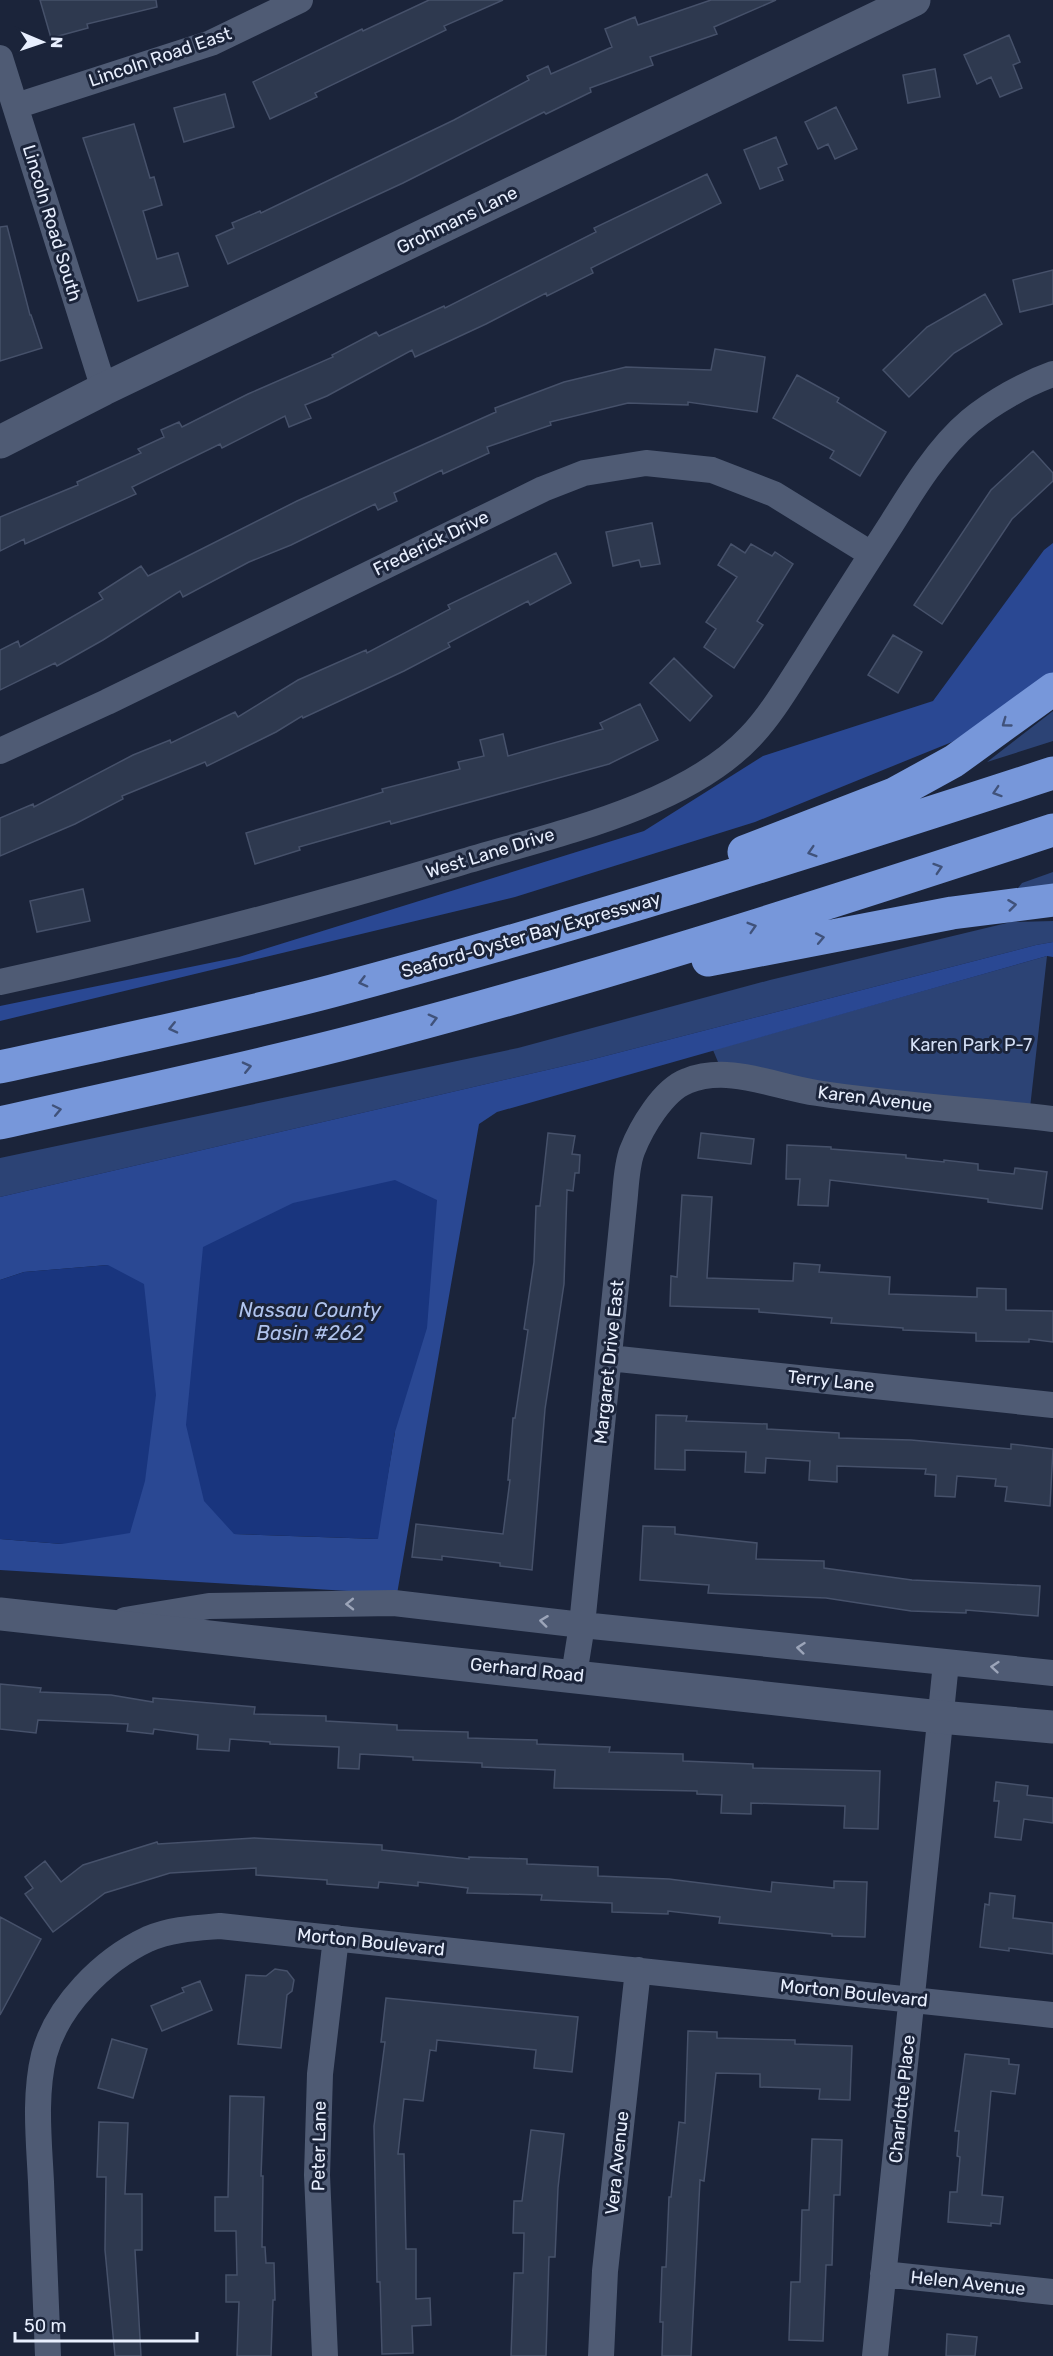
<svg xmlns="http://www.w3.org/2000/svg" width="1053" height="2356" font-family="Rubik,sans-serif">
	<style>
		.green { fill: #2c4375 }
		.forest { fill: #2a4893; fill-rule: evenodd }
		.water { fill: #19357e }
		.building { fill: #2e394f; stroke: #46516a; stroke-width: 1.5 }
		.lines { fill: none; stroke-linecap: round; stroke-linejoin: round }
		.minor { stroke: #4f5b74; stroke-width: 26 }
		.tertiary { stroke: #4f5b74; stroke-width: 33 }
		.motorway { stroke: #7797da; stroke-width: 33 }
		.oneway { stroke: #40527a }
		.oneway2 { stroke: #9ca5b9 }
		.labels { text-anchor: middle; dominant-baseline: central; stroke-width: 6; stroke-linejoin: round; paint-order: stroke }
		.street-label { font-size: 18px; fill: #e8effe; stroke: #1b243a }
		.park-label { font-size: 18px; fill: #d4dff5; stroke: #1b243a }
		.water-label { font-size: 20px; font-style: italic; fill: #afc3ed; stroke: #1b243a }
	</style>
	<rect width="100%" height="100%" fill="#1b243a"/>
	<!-- green -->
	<path class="green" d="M 1053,711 L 1053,741 L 987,762 Z
		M 1053,872 L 1053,888 L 1018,888 L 1022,883 Z
		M 1053,921 L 1053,942 L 1036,945 L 590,1060 L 0,1197 L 0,1158 L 518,1048 L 770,980 L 1011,922 Z
		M 1047,956 L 1029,1117 L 723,1074 L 713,1050 Z"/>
	<!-- forest -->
	<path class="forest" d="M 1053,543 L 1053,676 L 952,742 L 755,822 L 515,897 L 0,1021 L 0,1006 L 239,957 L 644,831 L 763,756 L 933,701 L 1044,550 Z
		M 1053,942 L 1053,957 L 1047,956 L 497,1112 L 479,1124 L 397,1594 L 0,1570 L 0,1539 L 62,1544 L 108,1265 L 24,1272 L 0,1280 L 0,1197 L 590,1060 L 1036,945 ZM 395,1432 L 377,1539 L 234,1534 Z"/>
	<!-- water -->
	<path class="water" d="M 395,1180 L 437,1200 L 427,1328 L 395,1432 L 378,1539 L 234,1534 L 204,1501 L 186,1425 L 203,1247 L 293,1203 Z
		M 108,1265 L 144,1284 L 156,1395 L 145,1481 L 130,1533 L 62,1544 L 0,1539 L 0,1280 L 24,1272 Z"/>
	<!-- building -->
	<path class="building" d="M 40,0 L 156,0 L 157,7 L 87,24 L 88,28 L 51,38 Z
		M 429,0 L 503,0 L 444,26 L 446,30 L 315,93 L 317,97 L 270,119 L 253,82 L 362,29 L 363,31 Z
		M 711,0 L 776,0 L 714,27 L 717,34 L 650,57 L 653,65 L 590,88 L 591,92 L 546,114 L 544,112 L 403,183 L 228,264 L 216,236 L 234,228 L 232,223 L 260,211 L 261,213 L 454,120 L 529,80 L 527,76 L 548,66 L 551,74 L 612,47 L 605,29 L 635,17 L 638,25 Z
		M 1009,35 L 1020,62 L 1013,65 L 1022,88 L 1000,97 L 991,77 L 977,84 L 964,55 Z
		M 935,69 L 940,97 L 908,103 L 903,75 Z
		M 225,94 L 234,127 L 184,142 L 174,108 Z
		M 836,107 L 857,149 L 835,159 L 828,144 L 818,149 L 805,122 Z
		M 134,124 L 150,178 L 154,177 L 162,205 L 143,211 L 157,259 L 178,253 L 188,286 L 138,301 L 83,138 Z
		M 776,137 L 787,164 L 778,168 L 783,180 L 760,189 L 744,150 Z
		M 707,174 L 721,203 L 591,268 L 593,273 L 547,296 L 546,293 L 486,324 L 415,357 L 412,350 L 327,396 L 305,405 L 311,418 L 289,427 L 285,416 L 222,448 L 220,444 L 132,487 L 136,494 L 25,544 L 24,539 L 0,551 L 0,517 L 78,485 L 77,482 L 141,453 L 138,449 L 164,437 L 161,430 L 179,422 L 182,427 L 248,394 L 333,357 L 332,355 L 376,332 L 379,336 L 444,306 L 445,308 L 596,232 L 594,228 Z
		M 7,226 L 30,315 L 31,315 L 42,348 L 0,361 L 0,227 Z
		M 1053,270 L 1053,304 L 1020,312 L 1013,280 Z
		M 985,294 L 1002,324 L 954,353 L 909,397 L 883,370 L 927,327 Z
		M 715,349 L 765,357 L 757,412 L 688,402 L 688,405 L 628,403 L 550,422 L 551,425 L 487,447 L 489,453 L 443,474 L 442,470 L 394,493 L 397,501 L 378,510 L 375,504 L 291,545 L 249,562 L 183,597 L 180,591 L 103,640 L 57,666 L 55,663 L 0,690 L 0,650 L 18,641 L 20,647 L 103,599 L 99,593 L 141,566 L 148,576 L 297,501 L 496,412 L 495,408 L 564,382 L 626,367 L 711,370 Z
		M 797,375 L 839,398 L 837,402 L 886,432 L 860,476 L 830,458 L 834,451 L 773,418 Z
		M 1033,451 L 1053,473 L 1053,481 L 1012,519 L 942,624 L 914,605 L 991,490 Z
		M 652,523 L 660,564 L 641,567 L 639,560 L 613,566 L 606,532 Z
		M 731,544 L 745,553 L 751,544 L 772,556 L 775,552 L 793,564 L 757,621 L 763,625 L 734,668 L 704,647 L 716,629 L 706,622 L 737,577 L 718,565 Z
		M 556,553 L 571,583 L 530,605 L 528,601 L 448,643 L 450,647 L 404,671 L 303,718 L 302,716 L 276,732 L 207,766 L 205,762 L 122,796 L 123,799 L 75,824 L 0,856 L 0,818 L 33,804 L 34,807 L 133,755 L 170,740 L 171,743 L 235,712 L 238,717 L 298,680 L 366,650 L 367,653 L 450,609 L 448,605 Z
		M 893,635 L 922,652 L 898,693 L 868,675 Z
		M 674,658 L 712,696 L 690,721 L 650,683 Z
		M 640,704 L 658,740 L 609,764 L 441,810 L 391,824 L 390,821 L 299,847 L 300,850 L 255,864 L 246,833 L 383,792 L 382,789 L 460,769 L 458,762 L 484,756 L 480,740 L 503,734 L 508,756 L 603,729 L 600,723 Z
		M 83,889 L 90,921 L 37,932 L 30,901 Z
		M 548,1133 L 575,1136 L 572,1154 L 580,1155 L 579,1173 L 575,1173 L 573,1191 L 567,1190 L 564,1284 L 545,1409 L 532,1570 L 500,1566 L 500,1563 L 442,1556 L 442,1560 L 412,1557 L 416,1524 L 503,1534 L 510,1480 L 508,1480 L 513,1418 L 515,1418 L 528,1330 L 524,1329 L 534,1262 L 536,1206 L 540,1206 Z
		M 701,1133 L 754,1139 L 751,1164 L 698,1158 Z
		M 787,1145 L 831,1147 L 831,1149 L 906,1155 L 906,1158 L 944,1162 L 944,1160 L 978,1164 L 978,1170 L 1014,1174 L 1015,1168 L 1047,1172 L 1042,1209 L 988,1202 L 988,1199 L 830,1180 L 828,1206 L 798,1205 L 800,1179 L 786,1179 Z
		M 682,1195 L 712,1197 L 707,1278 L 793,1281 L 794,1263 L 820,1265 L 819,1272 L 890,1277 L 889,1294 L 977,1297 L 977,1288 L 1006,1289 L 1006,1310 L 1053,1311 L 1053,1342 L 1029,1339 L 1029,1342 L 976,1341 L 976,1333 L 903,1330 L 903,1328 L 831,1323 L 832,1318 L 759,1312 L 759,1309 L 670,1306 L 671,1276 L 677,1277 Z
		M 656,1415 L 687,1416 L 686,1421 L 767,1424 L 767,1429 L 839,1433 L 839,1438 L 911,1440 L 1011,1449 L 1011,1444 L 1053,1449 L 1050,1506 L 1005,1501 L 1007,1487 L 995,1486 L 996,1479 L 957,1476 L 955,1497 L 935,1496 L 936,1475 L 925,1474 L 926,1469 L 837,1466 L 837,1482 L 809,1480 L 810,1461 L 766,1458 L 765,1473 L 745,1472 L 746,1452 L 685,1450 L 685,1470 L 655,1469 Z
		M 643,1526 L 675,1527 L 675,1534 L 757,1543 L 756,1559 L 824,1561 L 824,1568 L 912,1580 L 1040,1586 L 1038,1616 L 966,1610 L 966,1613 L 911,1611 L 826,1598 L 725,1594 L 708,1593 L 709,1585 L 640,1580 Z
		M 0,1684 L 41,1688 L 40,1692 L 111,1695 L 153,1702 L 153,1698 L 255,1707 L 254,1714 L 326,1716 L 326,1721 L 397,1725 L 397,1730 L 468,1732 L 468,1738 L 537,1740 L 537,1744 L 610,1747 L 609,1752 L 683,1754 L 683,1761 L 753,1764 L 753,1768 L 880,1771 L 878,1829 L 844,1828 L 845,1806 L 751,1803 L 751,1814 L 721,1813 L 722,1795 L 697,1794 L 697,1791 L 554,1788 L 555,1770 L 482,1767 L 482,1763 L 413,1760 L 413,1757 L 360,1754 L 359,1769 L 338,1768 L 339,1747 L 270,1744 L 270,1742 L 230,1739 L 229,1751 L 197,1749 L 198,1735 L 154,1729 L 153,1734 L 127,1731 L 128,1724 L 38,1720 L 36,1733 L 0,1729 Z
		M 996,1782 L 1028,1786 L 1027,1795 L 1053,1798 L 1053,1823 L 1024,1819 L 1021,1840 L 995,1837 L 999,1801 L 994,1801 Z
		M 254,1838 L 382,1845 L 382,1850 L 469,1859 L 469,1857 L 527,1859 L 527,1864 L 598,1867 L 598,1876 L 669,1879 L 771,1892 L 772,1882 L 834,1888 L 834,1881 L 867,1882 L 865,1937 L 832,1936 L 832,1934 L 719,1923 L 720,1917 L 668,1911 L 668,1914 L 612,1912 L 612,1903 L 541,1900 L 542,1895 L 467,1893 L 468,1888 L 418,1882 L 418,1886 L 379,1882 L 378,1888 L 327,1884 L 327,1880 L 256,1875 L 256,1868 L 170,1873 L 105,1893 L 53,1932 L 25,1894 L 33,1888 L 25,1877 L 45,1861 L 61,1882 L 83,1865 L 157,1842 L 158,1844 Z
		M 990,1893 L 1015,1896 L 1013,1918 L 1053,1923 L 1053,1954 L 1009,1948 L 1009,1951 L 980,1947 L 985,1904 L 989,1905 Z
		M 0,1917 L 41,1939 L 0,2015 Z
		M 275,1969 L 287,1971 L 294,1980 L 292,1991 L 287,1995 L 281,2048 L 238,2044 L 246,1975 L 266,1976 Z
		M 200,1981 L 212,2010 L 162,2031 L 151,2006 L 184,1992 L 182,1988 Z
		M 386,1998 L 578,2017 L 572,2072 L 534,2068 L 536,2050 L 437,2040 L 436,2051 L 430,2050 L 423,2101 L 404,2099 L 398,2154 L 404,2154 L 406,2249 L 416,2249 L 416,2299 L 430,2298 L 431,2325 L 412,2326 L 413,2353 L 382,2354 L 380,2282 L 377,2282 L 374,2126 L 385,2042 L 381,2042 Z
		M 688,2031 L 717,2032 L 717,2038 L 795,2040 L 795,2044 L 852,2046 L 850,2100 L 819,2099 L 820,2089 L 760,2087 L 760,2074 L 716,2073 L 704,2181 L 700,2180 L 691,2356 L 662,2356 L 663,2322 L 660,2322 L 662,2267 L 666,2267 L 669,2197 L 671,2197 L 679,2122 L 685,2123 Z
		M 112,2039 L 147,2049 L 133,2098 L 98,2088 Z
		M 965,2054 L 1009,2059 L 1009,2064 L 1019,2065 L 1015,2094 L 991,2091 L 982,2195 L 1003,2197 L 1000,2224 L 991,2223 L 991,2226 L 948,2222 L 950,2192 L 957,2192 L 960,2157 L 957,2156 L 959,2131 L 955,2131 Z
		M 230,2096 L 264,2097 L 261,2176 L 263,2176 L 262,2247 L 265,2247 L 266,2263 L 274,2263 L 275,2300 L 273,2300 L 271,2356 L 237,2356 L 239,2302 L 226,2302 L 226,2275 L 237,2275 L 236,2231 L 215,2231 L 215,2197 L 228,2197 Z
		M 99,2122 L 128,2123 L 125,2194 L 142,2194 L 142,2250 L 135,2250 L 141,2356 L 115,2356 L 105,2250 L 106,2177 L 97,2177 Z
		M 531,2130 L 564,2134 L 558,2188 L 555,2257 L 549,2257 L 546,2356 L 511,2356 L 514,2273 L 523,2273 L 524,2233 L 513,2233 L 514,2201 L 522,2201 Z
		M 812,2139 L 842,2140 L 840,2195 L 834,2195 L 832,2265 L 826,2265 L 823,2341 L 789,2340 L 791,2282 L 800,2282 L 802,2210 L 809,2210 Z
		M 947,2334 L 977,2337 L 975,2356 L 946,2356 Z"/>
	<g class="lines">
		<!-- minor -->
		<path class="minor" d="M 0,58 L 104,389
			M 16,106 L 211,43 L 300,0
			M 0,751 L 107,702 L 543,489 L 584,473 L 646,463 L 712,470 L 774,494 L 871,554
			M 0,982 C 154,949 308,908 459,863 C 551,835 683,808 750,737 C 772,714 789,684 806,658 C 834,613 863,568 892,523 C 913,489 939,447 970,421 C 993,402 1025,384 1053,374
			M 609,1358 L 1053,1405
			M 125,1620 L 209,1606 L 394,1603 L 582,1625 L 1053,1673
			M 574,1675 L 582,1625 L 624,1205 C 626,1188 626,1167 632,1151 C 641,1128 663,1090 687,1081 C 729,1064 775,1087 817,1093 C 895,1105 975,1110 1053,1119
			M 883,2274 L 1053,2292
			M 48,2356 C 46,2298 43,2240 41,2182 C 39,2141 34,2096 44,2055 C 57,2006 103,1960 148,1939 C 171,1929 196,1928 220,1926 L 1053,2015
			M 325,2356 L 317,2175 L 320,2074 L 336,1938
			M 601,2356 L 605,2271 L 638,1970
			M 875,2356 L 946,1663"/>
		<!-- tertiary -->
		<path class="tertiary" d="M 0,442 L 104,389 L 914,0
			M 0,1614 L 940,1717 L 1053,1727"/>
		<!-- motorway -->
		<path class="motorway" d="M 744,852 L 894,794 L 954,761 L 1053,689
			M 708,960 L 952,913 L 1053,900
			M 0,1067 C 111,1042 222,1020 332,991 C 575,926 814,851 1053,773
			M 0,1123 C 114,1097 229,1073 343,1044 C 582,983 818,907 1053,830"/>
	</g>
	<!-- one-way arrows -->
	<defs><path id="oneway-chevron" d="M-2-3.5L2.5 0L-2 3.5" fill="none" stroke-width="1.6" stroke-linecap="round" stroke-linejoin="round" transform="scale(1.5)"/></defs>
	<g class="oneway">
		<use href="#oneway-chevron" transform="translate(1006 723) rotate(144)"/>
		<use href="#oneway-chevron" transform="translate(997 792) rotate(162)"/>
		<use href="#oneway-chevron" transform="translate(812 852) rotate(163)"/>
		<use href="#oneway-chevron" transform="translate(938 868) rotate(-18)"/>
		<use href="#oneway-chevron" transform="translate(1012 905) rotate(-7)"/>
		<use href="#oneway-chevron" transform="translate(752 927) rotate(-17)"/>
		<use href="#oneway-chevron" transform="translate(820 938) rotate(-11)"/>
		<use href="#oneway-chevron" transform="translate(363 982) rotate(165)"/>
		<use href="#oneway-chevron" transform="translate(433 1019) rotate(-15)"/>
		<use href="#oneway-chevron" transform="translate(173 1028) rotate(167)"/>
		<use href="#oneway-chevron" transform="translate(247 1067) rotate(-13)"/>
		<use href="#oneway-chevron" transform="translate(57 1110) rotate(-12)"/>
	</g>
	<g class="oneway2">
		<use href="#oneway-chevron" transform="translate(350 1604) rotate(179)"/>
		<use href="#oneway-chevron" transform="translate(544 1621) rotate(-173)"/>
		<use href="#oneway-chevron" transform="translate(801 1648) rotate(-174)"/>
		<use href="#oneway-chevron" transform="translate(995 1667) rotate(-175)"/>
	</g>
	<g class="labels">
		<!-- street labels -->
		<g class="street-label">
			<text transform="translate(160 57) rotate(-19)">Lincoln Road East</text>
			<text transform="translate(457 220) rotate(-26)">Grohmans Lane</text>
			<text transform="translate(52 223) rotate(73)">Lincoln Road South</text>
			<text transform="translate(431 543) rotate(-26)">Frederick Drive</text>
			<text transform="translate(490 853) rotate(-17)">West Lane Drive</text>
			<text transform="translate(531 935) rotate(-16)">Seaford-Oyster Bay Expressway</text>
			<text transform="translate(875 1099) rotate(7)">Karen Avenue</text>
			<text transform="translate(609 1362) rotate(-84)">Margaret Drive East</text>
			<text transform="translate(831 1381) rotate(6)">Terry Lane</text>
			<text transform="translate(527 1670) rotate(6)">Gerhard Road</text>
			<text transform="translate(371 1942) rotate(6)">Morton Boulevard</text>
			<text transform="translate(854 1993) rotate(6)">Morton Boulevard</text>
			<text transform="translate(902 2099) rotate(-84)">Charlotte Place</text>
			<text transform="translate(319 2146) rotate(-89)">Peter Lane</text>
			<text transform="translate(617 2163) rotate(-84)">Vera Avenue</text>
			<text transform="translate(968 2283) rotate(6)">Helen Avenue</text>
		</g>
		<!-- park labels -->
		<g class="park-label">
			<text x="971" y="1045">Karen Park P-7</text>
		</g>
		<!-- water labels -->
		<g class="water-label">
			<text x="310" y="1310">Nassau County<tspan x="310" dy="23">Basin #262</tspan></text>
		</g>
	</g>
	<!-- north arrow -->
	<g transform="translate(42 42) rotate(92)" stroke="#1b243a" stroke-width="4.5" paint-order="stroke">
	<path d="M0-4.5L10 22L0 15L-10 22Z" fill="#e8effe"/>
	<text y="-9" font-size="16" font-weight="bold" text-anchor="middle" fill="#e8effe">N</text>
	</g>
	<!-- scale -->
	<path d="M15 2332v9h182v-9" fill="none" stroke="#e8effe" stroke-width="3"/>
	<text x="24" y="2332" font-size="18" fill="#e8effe" stroke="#1b243a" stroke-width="4.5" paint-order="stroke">50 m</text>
</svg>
